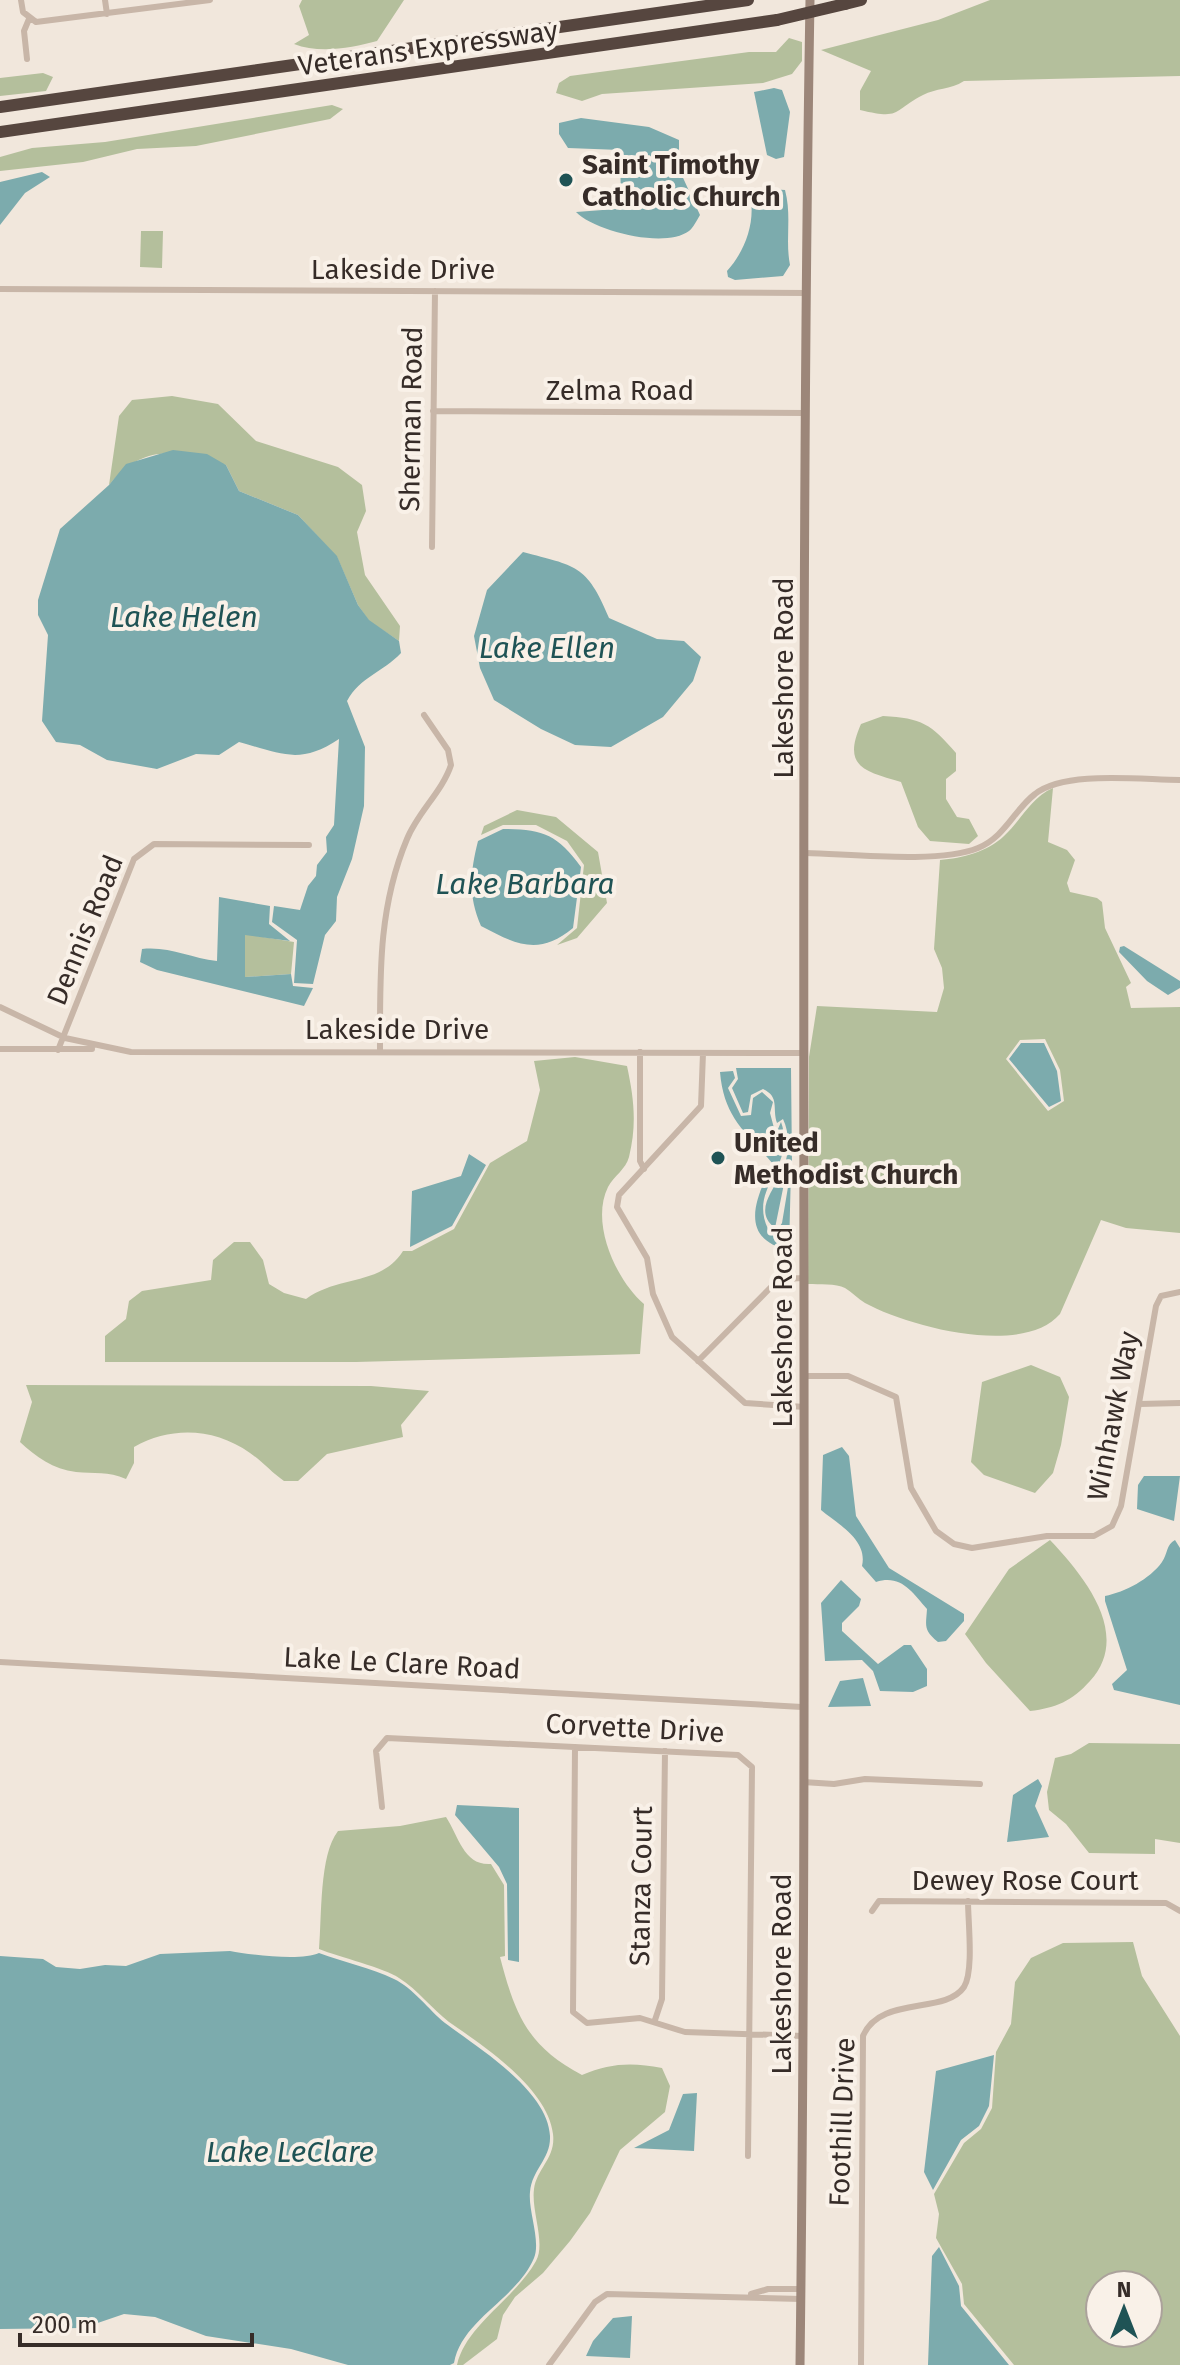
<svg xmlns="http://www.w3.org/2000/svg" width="1180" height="2365" font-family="'Fira Sans',sans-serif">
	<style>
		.green { fill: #b4bf9c; fill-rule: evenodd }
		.water { fill: #7cabad }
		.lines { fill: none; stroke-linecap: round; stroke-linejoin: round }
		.street { stroke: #c8b6a8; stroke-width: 6 }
		.secondary { stroke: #9c8679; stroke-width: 9 }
		.highway { stroke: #56463f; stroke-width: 12 }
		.highway-bridge { stroke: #56463f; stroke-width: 12 }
		.poi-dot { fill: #1f5355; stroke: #f9f1e8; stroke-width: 3 }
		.labels { text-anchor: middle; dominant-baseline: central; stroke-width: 8; stroke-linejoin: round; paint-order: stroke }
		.street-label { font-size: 28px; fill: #362c28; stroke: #f9f1e8 }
		.poi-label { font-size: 28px; font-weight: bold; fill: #362c28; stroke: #f9f1e8; text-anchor: start }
		.water-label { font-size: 30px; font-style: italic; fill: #1f5355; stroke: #f9f1e8 }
	</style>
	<rect width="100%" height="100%" fill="#f1e7dc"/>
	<!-- green -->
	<path class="green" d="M 302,0 L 404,0 L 377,41 C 352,48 319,54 294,44 L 309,35 L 299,6 Z
		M 990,0 L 1180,0 L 1180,76 L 964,81 C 950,90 936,88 923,95 C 892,111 902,120 860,110 L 860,91 L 871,71 L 821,50 L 938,20 Z
		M 789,38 L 802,42 L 802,61 L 792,74 L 763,83 L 602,94 L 582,101 L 556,93 L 559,83 L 570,76 L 749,52 L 776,52 Z
		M 43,73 L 53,77 L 46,91 L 0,96 L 0,78 Z
		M 332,105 L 343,109 L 330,119 L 196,146 L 137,149 L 83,162 L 0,171 L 0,157 L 32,148 L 105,142 Z
		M 141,231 L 163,231 L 162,268 L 140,267 Z
		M 172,396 L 218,404 L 256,441 L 338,467 L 362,485 L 366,511 L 357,532 L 365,575 L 400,626 L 399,641 L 369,621 L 358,605 L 337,557 L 298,515 L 239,491 L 226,465 C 177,452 146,441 109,485 L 119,416 L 132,400 Z
		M 883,716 C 922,718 931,724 956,753 L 956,771 L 946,779 L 946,799 L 957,817 L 969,819 L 978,836 L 969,844 L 930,841 L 918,827 L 901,782 C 864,771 842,767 861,724 Z
		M 1053,788 L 1048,842 L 1067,850 L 1075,860 L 1067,883 L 1070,892 L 1097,898 L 1102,902 L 1105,928 L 1131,983 L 1126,987 L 1131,1008 L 1180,1007 L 1180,1233 L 1126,1228 L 1101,1220 L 1060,1314 C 1023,1357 909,1327 865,1303 C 858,1299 852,1292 845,1288 C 836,1283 819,1285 808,1284 L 809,1057 L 817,1006 L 937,1012 L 944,988 L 942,968 L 934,949 L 940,860 C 963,858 987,852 1004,836 C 1021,821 1030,798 1053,788 ZM 1045,1039 L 1060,1070 L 1064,1101 L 1048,1111 L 1006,1059 L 1020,1040 Z
		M 517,810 L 556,817 L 598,852 L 607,903 L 577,938 L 557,945 L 577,928 L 584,865 L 567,841 L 536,825 L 503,825 L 481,835 L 484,826 Z
		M 245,934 L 294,942 L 291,974 L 245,977 Z
		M 575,1057 L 627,1066 C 634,1099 637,1124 629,1157 C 626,1169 614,1176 608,1187 C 590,1223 616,1280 644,1304 L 640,1354 L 356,1362 L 105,1362 L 105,1336 L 126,1319 L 129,1301 L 142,1291 L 211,1280 L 213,1260 L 234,1242 L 250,1242 L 263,1260 L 269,1284 L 284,1293 L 306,1299 C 339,1275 381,1286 403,1251 L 412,1251 L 454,1229 L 490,1163 L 527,1141 L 540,1090 L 534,1061 Z
		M 1031,1365 L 1060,1377 L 1069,1397 L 1061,1445 L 1053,1473 L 1035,1493 L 984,1475 L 971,1462 L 982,1382 Z
		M 26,1385 L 371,1386 L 429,1391 L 401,1425 L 403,1437 L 327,1454 L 298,1481 L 284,1481 C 272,1473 262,1461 250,1453 C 214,1428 172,1426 134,1447 L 134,1463 L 126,1479 C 108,1471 94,1474 76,1472 C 53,1469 36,1457 20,1442 L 32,1402 Z
		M 1050,1540 C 1085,1577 1132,1635 1090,1681 C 1072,1701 1056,1708 1030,1711 L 986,1663 L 965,1634 L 1009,1569 Z
		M 1089,1743 L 1180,1744 L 1180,1843 L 1155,1839 L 1155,1854 L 1089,1853 L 1066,1824 L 1049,1810 L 1047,1792 L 1055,1758 L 1071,1754 Z
		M 446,1817 C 459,1837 464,1866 491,1864 L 504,1885 L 505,1956 L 500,1957 C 515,2014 527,2046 582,2075 C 610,2063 632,2062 662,2068 L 670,2086 L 665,2112 L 620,2150 L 590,2213 L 570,2241 L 543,2273 L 515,2297 L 503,2315 L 497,2339 L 463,2365 L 457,2365 C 466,2325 514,2300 536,2261 C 546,2243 531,2211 534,2189 C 537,2168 556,2158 553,2134 C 548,2089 484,2046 449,2022 C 432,2009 418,1990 399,1978 C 385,1968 339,1957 319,1949 C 322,1917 319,1855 338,1831 L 400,1826 Z
		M 1133,1942 L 1142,1976 L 1180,2036 L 1180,2365 L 1014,2365 L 964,2304 L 962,2284 L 936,2238 L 939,2214 L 934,2194 L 964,2143 L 981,2129 L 992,2108 L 996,2052 L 1011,2024 L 1015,1982 L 1031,1958 L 1063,1943 ZM 1148,2285 L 1148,2333 L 1100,2333 L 1100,2285 Z"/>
	<!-- water -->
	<path class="water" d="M 774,88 L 782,90 L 790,112 L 784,157 L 776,159 L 767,155 L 754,92 Z
		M 581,118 L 649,127 L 679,140 L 679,169 L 700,215 C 697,220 693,228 689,231 C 665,249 594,231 576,212 L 616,209 L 621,205 L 620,150 L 568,148 L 559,134 L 559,123 Z
		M 42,172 L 50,177 L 25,193 L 0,225 L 0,182 Z
		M 754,188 L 785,190 C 792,216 785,240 790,265 L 783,276 L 735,280 L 728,277 L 727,271 C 746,250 757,219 749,191 Z
		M 173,450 L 207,454 L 226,465 L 239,491 L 298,515 L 337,556 L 358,605 L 369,620 L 399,641 L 401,653 C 383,672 360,677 347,701 L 365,747 L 364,806 L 352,859 L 337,897 L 336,921 L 325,935 L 313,984 L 294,983 L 297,940 L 272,922 L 274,906 L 300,910 L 308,886 L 316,876 L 317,865 L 327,852 L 326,837 L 334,825 L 339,739 C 300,765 282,754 239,742 L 219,755 L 196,754 L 157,769 L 107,760 L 80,745 L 56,742 L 42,721 L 48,635 L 38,615 L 38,600 L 60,529 L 109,485 L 126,464 Z
		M 523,552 C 575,566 587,564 609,618 L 657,639 L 684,641 L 701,657 L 693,681 L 663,717 L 611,747 L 575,745 L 541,729 L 494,700 L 480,668 L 474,636 L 487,590 Z
		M 503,829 C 542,829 557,834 581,867 L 573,928 C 539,956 517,945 481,926 C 468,896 470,873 478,841 Z
		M 219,897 L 270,906 L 269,924 L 290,941 L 245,935 L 245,977 L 291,974 L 293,986 L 313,988 L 304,1006 L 157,970 L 140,962 L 142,949 C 169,946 190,958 217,961 Z
		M 1124,946 L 1180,981 L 1180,988 L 1168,995 L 1147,981 L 1119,952 L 1120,947 Z
		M 1021,1043 L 1044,1043 L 1057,1071 L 1061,1101 L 1049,1107 L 1009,1059 Z
		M 736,1068 L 791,1068 L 792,1166 L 787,1169 L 775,1228 C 754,1212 772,1192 780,1176 C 789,1160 791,1135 783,1119 L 777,1123 C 772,1108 780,1097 763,1089 L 751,1095 L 748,1112 L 743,1113 L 732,1088 L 738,1079 Z
		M 733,1071 L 735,1078 L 728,1088 L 741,1116 L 751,1115 L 753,1098 L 762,1092 L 773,1102 L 770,1113 L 774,1128 L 778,1129 L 781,1122 C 797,1167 748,1187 768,1229 L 776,1232 L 782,1223 L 791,1169 L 789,1250 C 737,1239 756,1196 773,1164 C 745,1131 724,1118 720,1072 Z
		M 469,1154 L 486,1165 L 452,1226 L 410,1247 L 412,1191 L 461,1176 Z
		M 842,1447 L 849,1456 L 856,1516 L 889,1568 L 964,1614 L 964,1621 L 946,1641 L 938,1642 C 923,1630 926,1626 927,1609 C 912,1592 901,1574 876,1582 L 862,1566 C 868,1540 839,1525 821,1510 L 823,1455 Z
		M 1144,1476 L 1180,1476 L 1174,1521 L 1137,1509 L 1138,1485 Z
		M 1175,1540 L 1180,1548 L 1180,1705 L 1114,1690 L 1112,1684 L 1127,1670 L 1105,1601 L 1105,1596 C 1125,1592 1150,1579 1162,1562 C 1168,1553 1166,1545 1175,1540 Z
		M 841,1580 L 861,1599 L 859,1606 L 842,1623 L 842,1631 L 878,1664 L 904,1645 L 911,1645 L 927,1669 L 927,1686 L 913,1692 L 880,1691 L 873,1671 L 862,1660 L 825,1661 L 821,1603 Z
		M 863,1678 L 871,1706 L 828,1707 L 840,1681 Z
		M 1038,1779 L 1042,1786 L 1035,1806 L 1049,1837 L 1007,1842 L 1013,1795 Z
		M 457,1805 L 519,1808 L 519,1962 L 508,1960 L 507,1884 L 499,1867 L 455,1815 Z
		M 230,1951 C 251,1955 302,1961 319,1953 C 343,1962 371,1968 394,1979 C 413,1988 429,2010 445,2023 C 478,2048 548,2090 550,2136 C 551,2159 532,2169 530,2192 C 528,2211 541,2241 534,2258 C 516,2300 462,2319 454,2363 L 450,2365 L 348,2365 L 291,2349 L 206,2336 L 155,2317 L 124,2314 L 83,2328 L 0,2329 L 0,1956 L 43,1959 L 56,1967 L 80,1969 L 105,1965 L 126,1966 L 160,1954 Z
		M 994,2055 L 989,2106 L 979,2126 L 961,2140 L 933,2190 L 924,2172 L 936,2071 Z
		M 697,2093 L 694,2151 L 634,2148 L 669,2130 L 683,2094 Z
		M 939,2247 L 959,2286 L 961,2306 L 1009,2365 L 928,2365 L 932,2256 Z
		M 632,2316 L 630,2358 L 586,2356 L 593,2341 L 613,2318 Z"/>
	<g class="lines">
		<!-- street -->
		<path class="street" d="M 21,0 L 23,12 L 36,22 L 210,0
			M 105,0 L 107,14
			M 27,59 L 24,31 L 29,19
			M 0,289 L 806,293
			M 433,411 L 805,413
			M 432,547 L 435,291
			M 806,853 C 850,854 939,864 978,848 C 1005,837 1014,810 1035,794 C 1065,770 1142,780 1180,780
			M 0,1007 L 65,1038 L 131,1052 L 802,1053
			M 0,1049 L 92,1049
			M 58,1050 L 134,859 L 154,844 L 309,845
			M 380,1050 C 380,976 378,908 407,839 C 418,812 442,792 451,765 L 448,750 L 424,715
			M 640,1052 L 640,1161 L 644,1169
			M 703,1053 L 701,1106 L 619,1195 L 617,1207 L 647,1258 L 653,1294 L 672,1337 L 745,1403 L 805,1407
			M 698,1361 L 776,1282 L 781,1279 L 804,1278
			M 805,1376 L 848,1376 L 896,1397 L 911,1488 L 936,1531 L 954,1544 L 972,1548 L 1047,1536 L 1094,1536 L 1112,1526 L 1121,1506 L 1156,1306 L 1161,1296 L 1180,1292
			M 1140,1404 L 1180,1403
			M 0,1662 L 802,1707
			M 575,1747 L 573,2012 L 587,2023 L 640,2018 L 685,2032 L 803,2036
			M 803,1782 L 834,1784 L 865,1779 L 980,1784
			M 382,1807 L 376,1751 L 387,1738 L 738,1755 L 752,1767 L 748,2156
			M 872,1911 L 879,1901 L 1166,1903 L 1180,1911
			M 655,2020 L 662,1999 L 665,1751
			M 751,2294 L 768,2289 L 801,2289
			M 549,2365 L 595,2302 L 607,2294 L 801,2299
			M 861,2365 L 863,2036 C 880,1995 945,2015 964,1987 C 974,1971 968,1922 968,1901"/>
		<!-- secondary -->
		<path class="secondary" d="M 800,2365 C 810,1577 797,788 810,0"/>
		<!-- highway -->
		<path class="highway" d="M 845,4 L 861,0
			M 0,107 L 748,0
			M 0,132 L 777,20"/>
		<!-- highway-bridge -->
		<path class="highway-bridge" d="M 777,20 L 845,4"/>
	</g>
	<!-- markers -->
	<g class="poi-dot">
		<circle cx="566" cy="180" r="8"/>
		<circle cx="718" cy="1158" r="8"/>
	</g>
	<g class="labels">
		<!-- street labels -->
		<g class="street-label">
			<text transform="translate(428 48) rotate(-8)">Veterans Expressway</text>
			<text x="403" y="269">Lakeside Drive</text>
			<text x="620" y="390">Zelma Road</text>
			<text transform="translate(411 419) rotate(-89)">Sherman Road</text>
			<text transform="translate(783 678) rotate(-90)">Lakeshore Road</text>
			<text transform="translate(85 930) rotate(-68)">Dennis Road</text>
			<text x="397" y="1029">Lakeside Drive</text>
			<text transform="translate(782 1327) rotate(-90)">Lakeshore Road</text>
			<text transform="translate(1113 1416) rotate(-79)">Winhawk Way</text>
			<text transform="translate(402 1663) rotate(3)">Lake Le Clare Road</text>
			<text transform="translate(635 1728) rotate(3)">Corvette Drive</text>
			<text x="1025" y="1880">Dewey Rose Court</text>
			<text transform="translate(641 1886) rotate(-89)">Stanza Court</text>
			<text transform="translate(781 1974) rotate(-90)">Lakeshore Road</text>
			<text transform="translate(842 2122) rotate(-88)">Foothill Drive</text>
		</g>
		<!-- poi labels -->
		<g class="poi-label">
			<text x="582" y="164">Saint Timothy<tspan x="582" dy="32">Catholic Church</tspan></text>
			<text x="734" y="1142">United<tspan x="734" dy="32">Methodist Church</tspan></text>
		</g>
		<!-- water labels -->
		<g class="water-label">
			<text x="184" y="617">Lake Helen</text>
			<text x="547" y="648">Lake Ellen</text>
			<text x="525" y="884">Lake Barbara</text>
			<text x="290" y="2152">Lake LeClare</text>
		</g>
	</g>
	<!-- north arrow -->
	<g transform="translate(1124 2309)"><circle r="38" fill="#f9f1e8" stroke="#aba29b" stroke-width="2"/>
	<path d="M0-6L14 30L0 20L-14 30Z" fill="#1f5355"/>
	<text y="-12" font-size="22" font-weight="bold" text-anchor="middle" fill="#362c28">N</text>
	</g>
	<!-- scale -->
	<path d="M20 2333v12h232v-12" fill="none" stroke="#362c28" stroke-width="4"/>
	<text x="32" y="2333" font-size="24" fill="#362c28" stroke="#f9f1e8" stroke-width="6" paint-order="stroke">200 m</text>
</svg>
